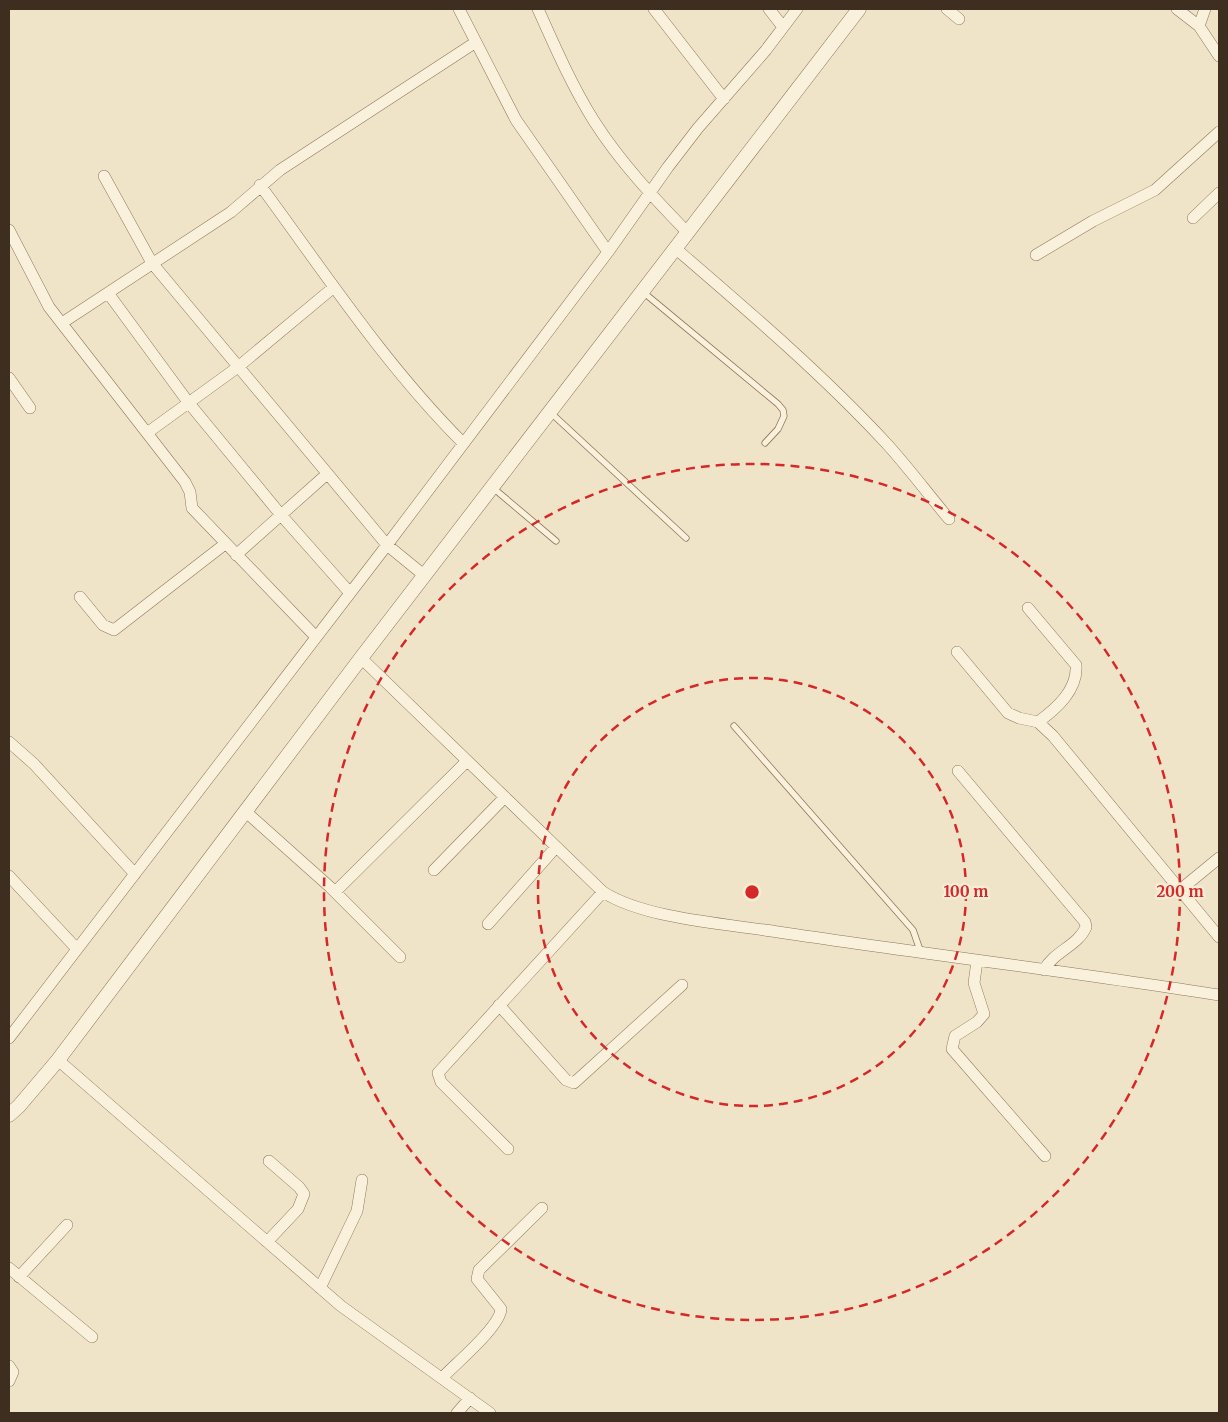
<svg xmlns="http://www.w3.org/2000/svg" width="1228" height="1422" font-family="Merriweather,serif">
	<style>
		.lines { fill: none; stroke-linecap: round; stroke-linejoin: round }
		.service-casing { stroke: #8d765c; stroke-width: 7 }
		.minor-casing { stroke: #8d765c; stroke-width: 12 }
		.tertiary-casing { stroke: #8d765c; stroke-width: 15 }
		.service { stroke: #faf1dc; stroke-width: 5.5 }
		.minor { stroke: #faf1dc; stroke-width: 11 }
		.tertiary { stroke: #faf1dc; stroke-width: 14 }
		.ring { fill: none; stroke: #d62828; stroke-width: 2.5; stroke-dasharray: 9 6 }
		.centre { fill: #d62828; stroke: #f7eed8; stroke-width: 2.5 }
		.ring-label { font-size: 15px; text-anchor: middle; font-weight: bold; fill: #d62828; stroke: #f7eed8; stroke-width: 4.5; stroke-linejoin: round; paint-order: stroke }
	</style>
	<rect width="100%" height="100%" fill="#f0e4c8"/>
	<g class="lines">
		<defs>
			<path id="service" d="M 643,292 L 778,404 L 783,410 L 784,416 L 778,429 L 765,443
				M 550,412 L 686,538
				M 492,487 L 556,541
				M 734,726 L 913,930 L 921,953"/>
			<path id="minor" d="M 459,9 L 516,120 L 608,252
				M 538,9 C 555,47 572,86 594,121 C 620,162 654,198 687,232
				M 654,9 L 724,99
				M 769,9 L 783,27
				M 947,9 L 959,19
				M 1177,9 L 1199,26
				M 1205,9 L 1199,26 L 1219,56
				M 104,176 L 152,263 L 387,545 L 425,576
				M 260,185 C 325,273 385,365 463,443
				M 1193,218 L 1219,193
				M 9,230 L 49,307 L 185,482 L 190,492 L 192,508 L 316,637
				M 675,248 C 747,310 821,373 886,443 C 908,467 928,494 949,519
				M 1036,255 L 1093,221 L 1155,190 L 1219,132
				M 108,293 L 188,402 L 281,515 L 350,593
				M 62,323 L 231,212 L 280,170 L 476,42
				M 9,378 L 30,408
				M 147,433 L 238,367 L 334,287
				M 236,555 L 327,474
				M 80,597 L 103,625 L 114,630 L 225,544
				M 1028,608 L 1076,665 C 1078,690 1056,709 1038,722
				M 957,652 L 1008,713 L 1019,718 L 1038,722 L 1053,736 L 1219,937
				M 361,658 L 603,892 C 645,919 728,924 778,932 C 925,954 1073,972 1219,995
				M 9,742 L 34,764 L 135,874
				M 958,771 L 1085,922 L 1086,927 C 1078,946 1054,951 1044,970
				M 246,812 L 330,887 L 400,957
				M 434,870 L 505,797
				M 9,876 L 77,949
				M 1180,890 L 1219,858
				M 335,892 L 467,761
				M 488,924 L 556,847
				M 977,961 L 974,983 L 984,1014 L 977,1022 L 955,1036 L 952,1049 L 1045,1156
				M 499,1005 L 566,1080 L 574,1083 L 682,985
				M 9,1038 L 387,545 L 608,252 L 668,167 L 698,128 L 766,50 L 797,9
				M 58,1060 L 341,1306 L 490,1413
				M 508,1149 L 441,1082 L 438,1073 L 603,892
				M 267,1242 L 298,1209 L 304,1194 L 299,1187 L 269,1161
				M 9,1268 L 92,1337
				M 19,1277 L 67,1225
				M 320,1288 L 357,1211 L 362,1180
				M 9,1366 L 13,1372 L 9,1381
				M 442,1378 C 455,1364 500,1327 501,1309 L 477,1279 L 479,1270 L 542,1208
				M 457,1413 L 470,1398"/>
			<path id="tertiary" d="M 9,1115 L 19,1106 L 58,1060 L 361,658 L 859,9"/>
		</defs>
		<!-- service casing -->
		<use href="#service" class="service-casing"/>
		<!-- minor casing -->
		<use href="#minor" class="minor-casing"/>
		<!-- tertiary casing -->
		<use href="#tertiary" class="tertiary-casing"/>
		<!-- service -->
		<use href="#service" class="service"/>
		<!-- minor -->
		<use href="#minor" class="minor"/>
		<!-- tertiary -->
		<use href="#tertiary" class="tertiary"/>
	</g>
	<!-- distance rings -->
	<g class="ring">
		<circle cx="752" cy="892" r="214"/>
		<circle cx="752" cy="892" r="428"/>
	</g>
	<circle cx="752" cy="892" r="8" class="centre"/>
	<g class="ring-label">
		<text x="966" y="897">100 m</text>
		<text x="1180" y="897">200 m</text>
	</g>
	<!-- border -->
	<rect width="1228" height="1422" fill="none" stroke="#3d2e20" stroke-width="20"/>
</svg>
